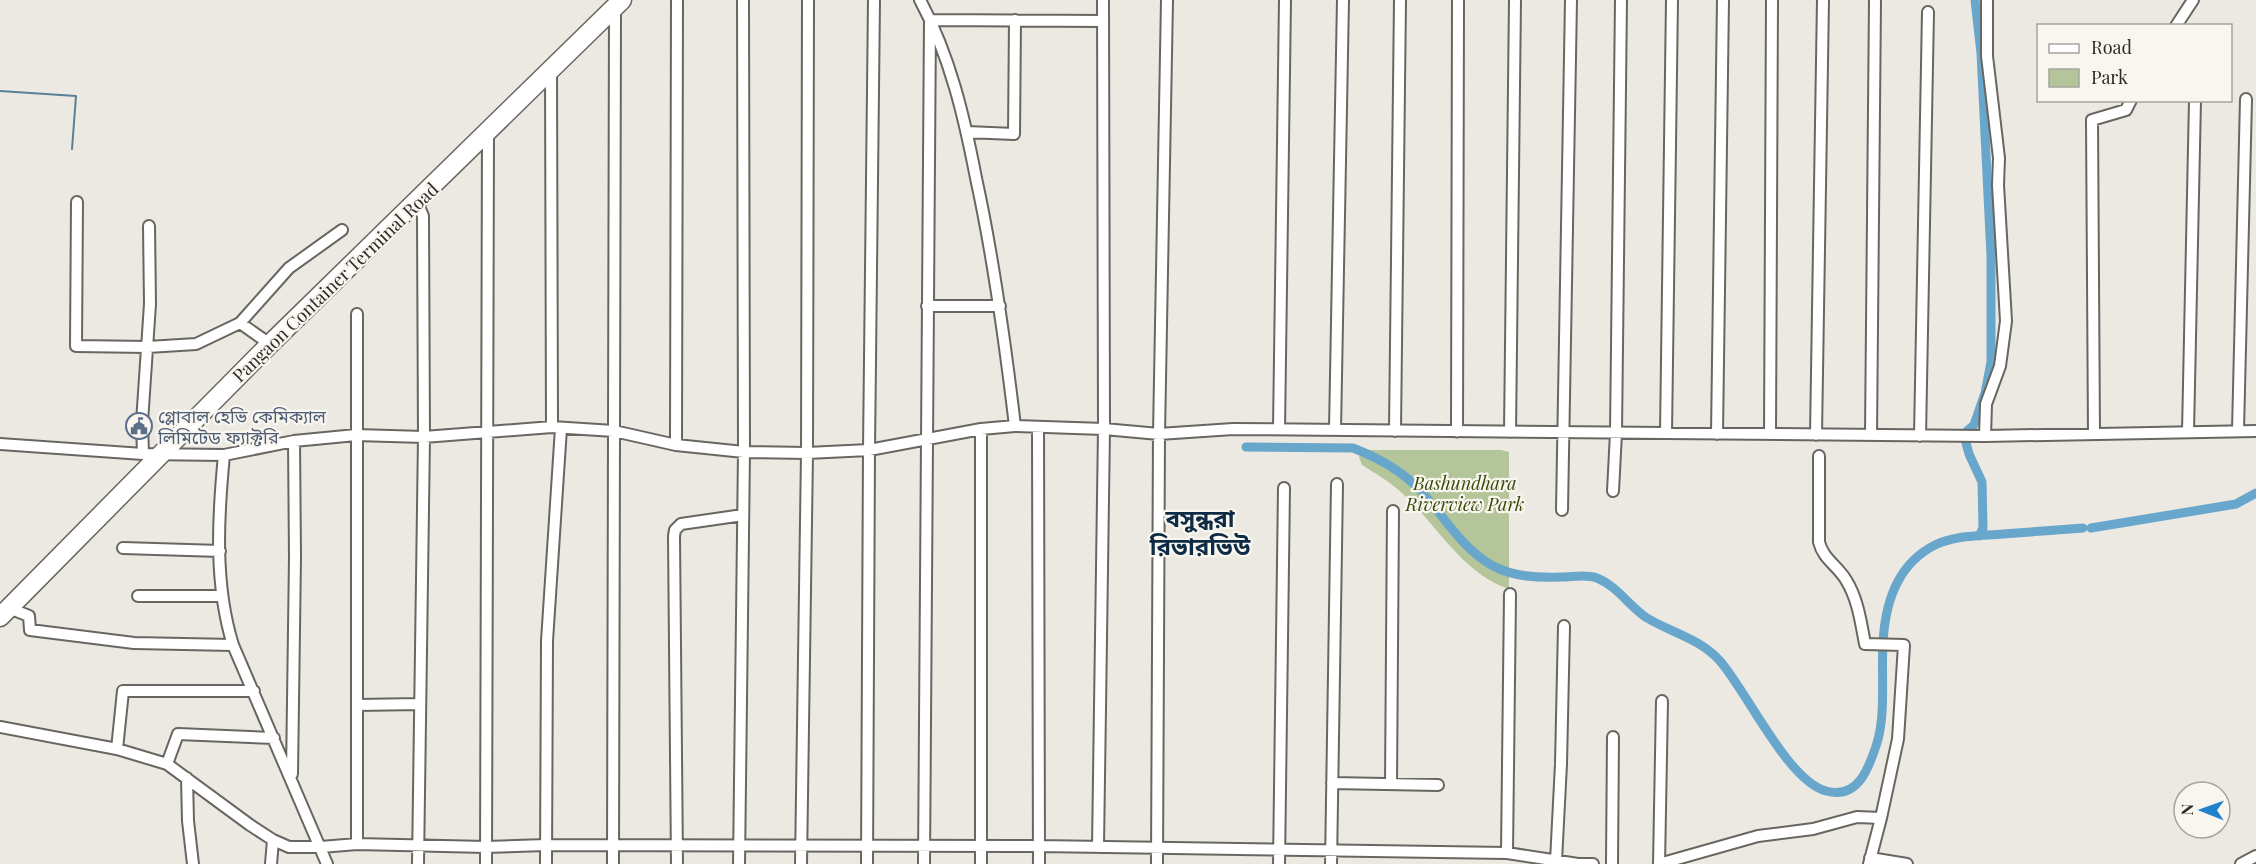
<svg xmlns="http://www.w3.org/2000/svg" width="2256" height="864" font-family="'Playfair Display','Noto Sans Bengali',serif">
	<style>
		.green { fill: #b3c599 }
		.lines { fill: none; stroke-linecap: round; stroke-linejoin: round }
		.stream { stroke: #57819a; stroke-width: 2 }
		.canal { stroke: #69a6cb; stroke-width: 9 }
		.street-casing { stroke: #696661; stroke-width: 14 }
		.highway-casing { stroke: #696661; stroke-width: 21 }
		.street { stroke: #fff; stroke-width: 10 }
		.highway { stroke: #fff; stroke-width: 18 }
		.labels { text-anchor: middle; dominant-baseline: central; stroke-width: 4.5; stroke-linejoin: round; paint-order: stroke }
		.street-label { font-size: 18px; fill: #2c2b29; stroke: #f9f5ef }
		.service-label { font-size: 18px; fill: #4e5e75; stroke: #f9f5ef; text-anchor: start }
		.park-label { font-size: 18px; font-style: italic; fill: #364b09; stroke: #f9f5ef }
		.district-label { font-size: 24px; font-weight: bold; fill: #0d2b45; stroke: #f9f5ef }
	</style>
	<rect width="100%" height="100%" fill="#ece8e2"/>
	<!-- green -->
	<path class="green" d="M 1371,450 L 1501,450 L 1509,452 L 1509,589 C 1463,574 1437,525 1403,494 C 1391,482 1376,474 1362,465 L 1359,457 L 1362,452 Z"/>
	<g class="lines">
		<!-- stream -->
		<path class="stream" d="M 0,91 L 76,96 L 72,149"/>
		<!-- canal -->
		<path class="canal" d="M 1975,0 L 1981,53 L 1991,256 L 1991,362 L 1985,393 L 1974,425 L 1967,431 L 1965,439 L 1969,454 L 1982,482 L 1983,528 L 1979,536
			M 1246,447 L 1353,448 C 1379,458 1401,470 1420,490 C 1443,515 1462,549 1493,566 C 1514,577 1538,578 1561,577 C 1572,577 1586,574 1597,578 C 1617,586 1630,607 1647,618 C 1672,633 1699,638 1720,661 C 1747,692 1788,781 1826,791 C 1858,800 1869,768 1877,743 C 1886,714 1881,674 1883,643 C 1885,603 1897,564 1935,545 C 1955,535 1981,536 2003,534 C 2030,532 2056,530 2083,528
			M 2091,528 L 2236,504 L 2256,493"/>
		<defs>
			<path id="street" d="M 920,0 C 950,56 964,116 976,178 C 994,260 1005,342 1015,426
				M 2176,26 L 2193,0
				M 551,70 L 552,427
				M 967,132 L 1014,134 L 1015,20
				M 77,202 L 76,346 L 148,347 L 196,344 L 240,323 L 270,344
				M 417,202 L 423,216 L 424,437 L 418,864
				M 927,306 L 1000,306
				M 240,323 L 289,268 L 342,230
				M 1038,427 L 1039,864
				M 1279,429 L 1285,0
				M 1335,430 L 1343,0
				M 1395,431 L 1400,0
				M 2238,431 L 2246,99
				M 1457,432 L 1458,0
				M 1510,432 L 1515,0
				M 2188,432 L 2195,100
				M 1666,433 L 1672,0
				M 1717,434 L 1723,0
				M 1770,434 L 1772,0
				M 2094,434 L 2092,120 L 2126,110 L 2131,100
				M 1816,435 L 1823,0
				M 1871,435 L 1875,0
				M 1920,436 L 1928,12
				M 1985,436 L 1986,404 L 2000,366 L 2006,321 L 1998,185 L 1999,158 L 1987,56 L 1987,0
				M 0,444 L 143,454 L 224,455 L 294,441 L 356,435 L 424,437 L 552,427 L 614,431 L 676,445 L 744,452 L 807,453 L 869,450 L 981,429 L 1015,426 L 1104,429 L 1159,434 L 1233,429 L 1985,436 L 2256,431
				M 676,445 L 677,0
				M 143,454 L 142,422 L 150,304 L 149,226
				M 224,455 C 218,517 214,584 233,645 L 327,864
				M 1819,456 L 1819,542 C 1823,559 1837,565 1846,580 C 1858,599 1861,623 1865,644 L 1904,645 L 1898,739 L 1881,818 L 1869,864
				M 1613,491 L 1616,433 L 1621,0
				M 1562,510 L 1571,0
				M 123,548 L 220,551
				M 138,596 L 222,596
				M 9,608 L 29,616 L 30,630 L 134,643 L 233,645
				M 1662,701 L 1659,864 L 1758,836 L 1813,829 L 1857,817 L 1881,818
				M 357,705 L 420,704
				M 0,727 L 117,749 L 167,764 L 250,825 L 273,840 L 289,847 L 321,847 L 357,844 L 486,847 L 546,845 L 1039,846 L 1507,853 L 1578,864 L 1593,864
				M 117,749 L 123,691 L 254,691
				M 167,764 L 178,734 L 274,738
				M 292,774 L 295,557 L 294,441
				M 187,778 L 188,821 L 193,864
				M 1332,783 L 1438,785
				M 1391,784 L 1393,511
				M 357,844 L 357,314
				M 1098,847 L 1104,429 L 1103,0
				M 1507,853 L 1510,594
				M 1870,858 L 1907,864
				M 1556,861 L 1561,764 L 1564,626
				M 271,864 L 273,840
				M 486,864 L 488,132
				M 546,864 L 547,641 L 561,428
				M 613,864 L 615,8
				M 677,864 L 674,536 L 675,530 L 681,524 L 743,515
				M 739,864 L 744,452 L 743,0
				M 801,864 L 807,453 L 808,0
				M 867,864 L 869,450 L 874,0
				M 924,864 L 930,20 L 1103,21
				M 981,864 L 981,429
				M 1157,864 L 1159,434 L 1167,0
				M 1279,864 L 1284,488
				M 1331,864 L 1337,484
				M 1612,864 L 1613,737
				M 2241,864 L 2256,856"/>
			<path id="highway" d="M 0,617 L 270,344 L 622,0"/>
		</defs>
		<!-- street casing -->
		<use href="#street" class="street-casing"/>
		<!-- highway casing -->
		<use href="#highway" class="highway-casing"/>
		<!-- street -->
		<use href="#street" class="street"/>
		<!-- highway -->
		<use href="#highway" class="highway"/>
	</g>
	<!-- icons -->
	<defs>
		<symbol id="civic-ring" viewBox="-11 -11 22 22"><circle r="9.5" fill="#f9f5ef" stroke="#5c6f8a" stroke-width="1.5"/><path d="M-.6-6.5H3V-4.5H.6V-3L4-1V1h2V6H-6V1h2V-1L-.6-3ZM-1.2 2.5V6h2.4V2.5Z" fill="#5c6f8a"/></symbol>
	</defs>
	<g fill-rule="evenodd">
		<use href="#civic-ring" x="124" y="411" width="30" height="30"/>
	</g>
	<g class="labels">
		<!-- street labels -->
		<g class="street-label">
			<text transform="translate(335 282) rotate(-44)">Pangaon Container Terminal Road</text>
		</g>
		<!-- service labels -->
		<g class="service-label">
			<text x="158" y="416">গ্লোবাল হেভি কেমিক্যাল<tspan x="158" dy="21">লিমিটেড ফ্যাক্টরি</tspan></text>
		</g>
		<!-- park labels -->
		<g class="park-label">
			<text x="1465" y="483">Bashundhara<tspan x="1465" dy="21">Riverview Park</tspan></text>
		</g>
		<!-- district labels -->
		<g class="district-label">
			<text x="1200" y="517">বসুন্ধরা<tspan x="1200" dy="28">রিভারভিউ</tspan></text>
		</g>
	</g>
	<!-- legend -->
	<rect x="2037" y="24" width="195" height="78" fill="#f9f5ef" stroke="#a7a4a0" stroke-width="1.5"/>
	<rect x="2049" y="44" width="30" height="9" fill="#ffffff" stroke="#a7a4a0" stroke-width="1.5"/>
	<text x="2091" y="54" font-size="18" fill="#2c2b29">Road</text>
	<rect x="2049" y="69" width="30" height="18" fill="#b3c599" stroke="#a7a4a0" stroke-width="1.5"/>
	<text x="2091" y="84" font-size="18" fill="#2c2b29">Park</text>
	<!-- north arrow -->
	<g transform="translate(2202 810) rotate(271)"><circle r="28" fill="#f9f5ef" stroke="#a7a4a0" stroke-width="1.5"/>
	<path d="M0-4.5L10 22L0 15L-10 22Z" fill="#2081cd"/>
	<text y="-9" font-size="16" font-weight="bold" text-anchor="middle" fill="#2c2b29">N</text>
	</g>
</svg>
